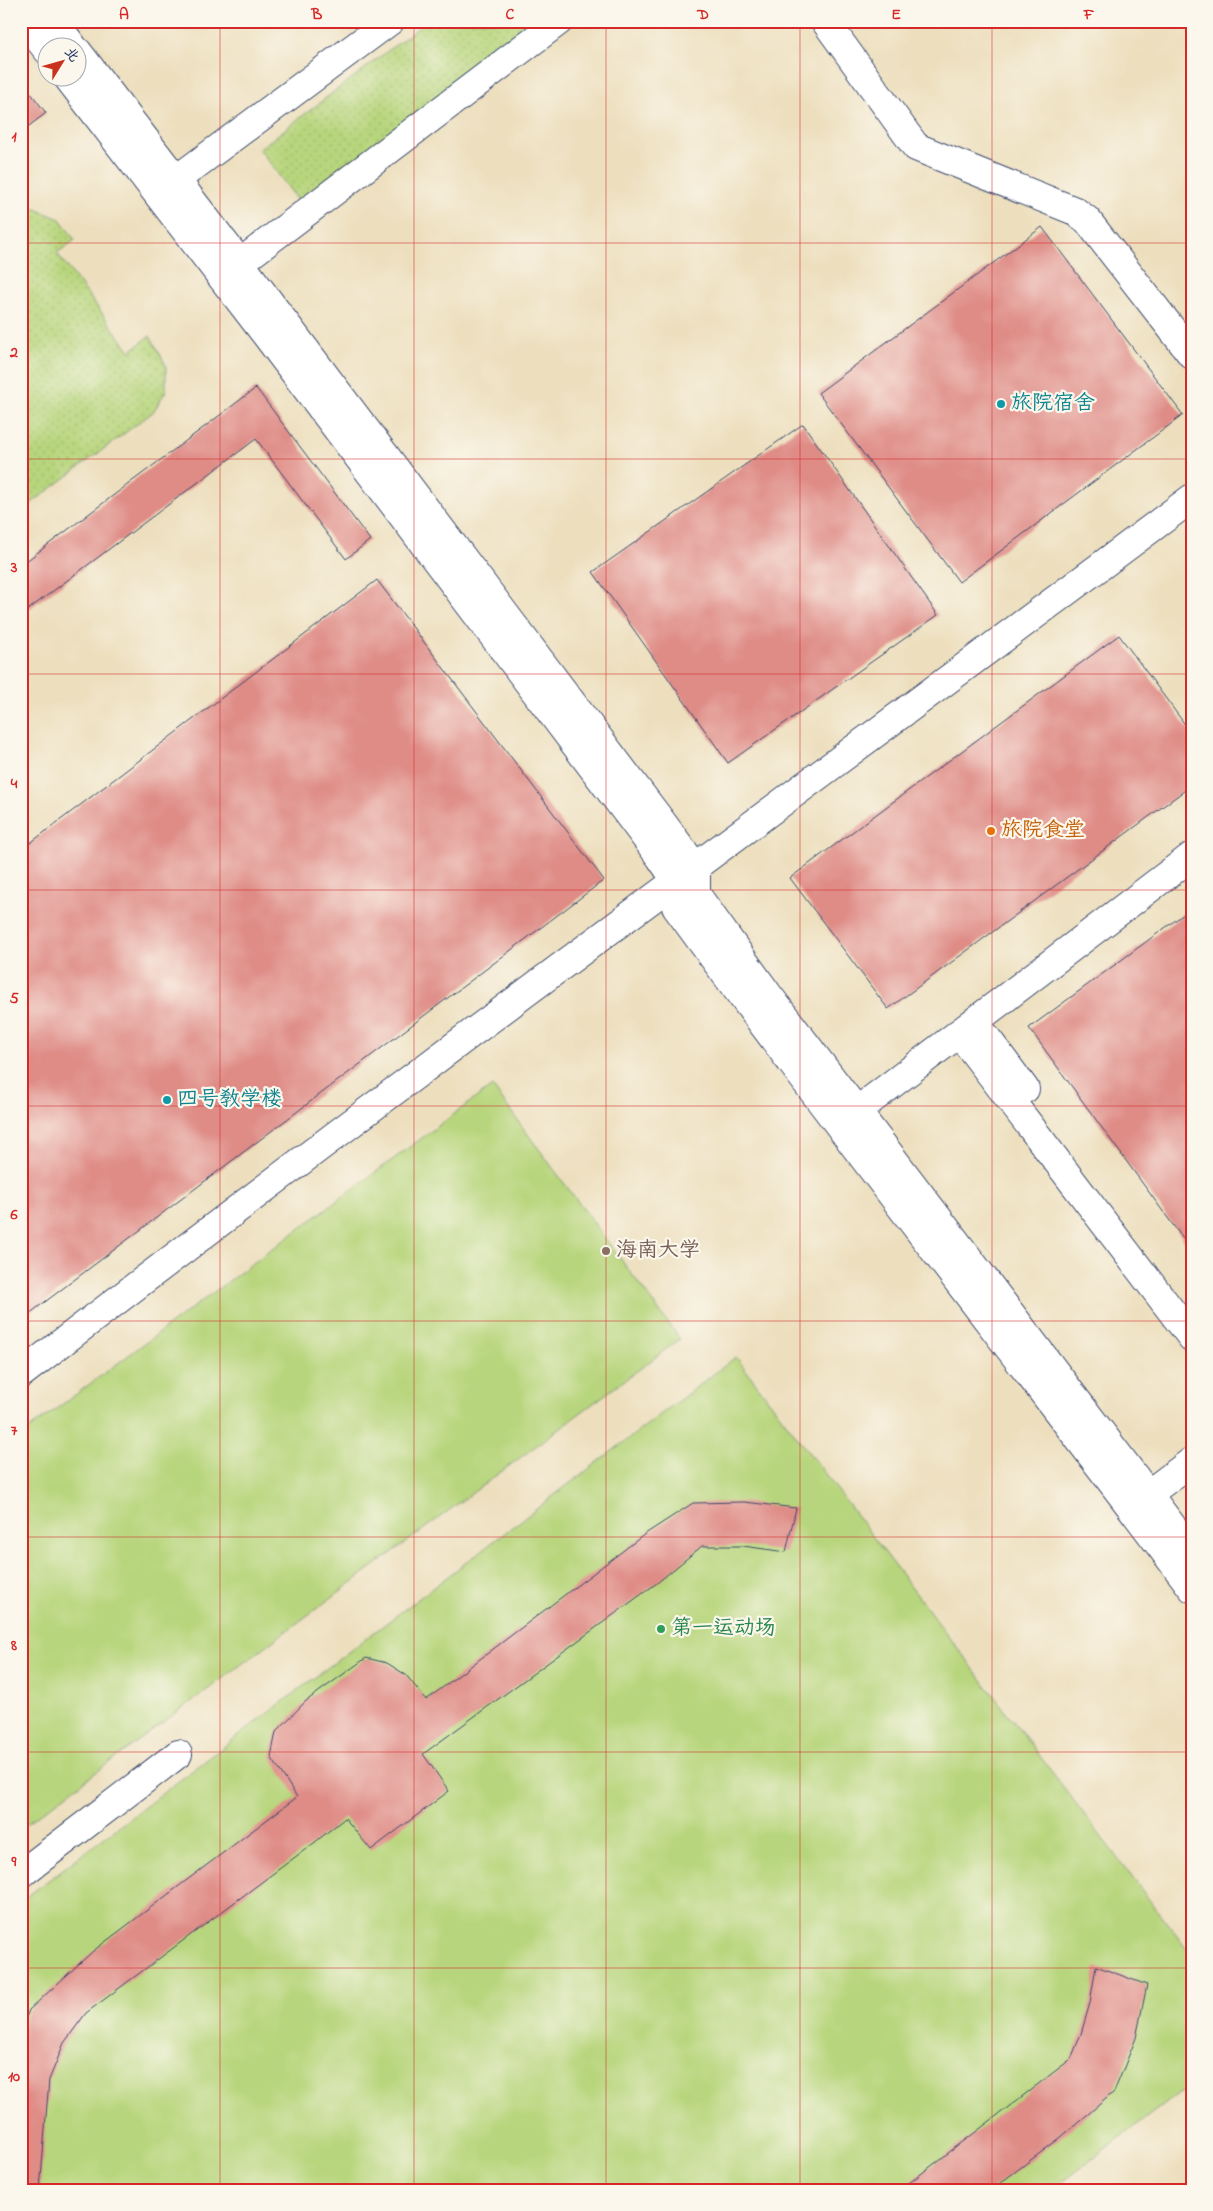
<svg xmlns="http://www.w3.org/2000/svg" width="1213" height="2211" font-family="'Indie Flower','LXGW WenKai TC',sans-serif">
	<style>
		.grass { fill: url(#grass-dots); stroke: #69826d }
		.pitch { fill: #b7d57c; stroke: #69826d }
		.building { fill: #df8b86 }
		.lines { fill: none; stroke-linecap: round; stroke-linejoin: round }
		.street-casing { stroke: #3a496c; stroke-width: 30 }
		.street { stroke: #fff; stroke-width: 28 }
		.grid { fill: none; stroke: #d62828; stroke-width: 1; stroke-opacity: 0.55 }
		.culture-dot { fill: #0f9aa8; stroke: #fbf7ec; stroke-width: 2 }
		.food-dot { fill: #e8710a; stroke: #fbf7ec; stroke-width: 2 }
		.education-dot { fill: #8d6e63; stroke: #fbf7ec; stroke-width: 2 }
		.leisure-dot { fill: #2e9e5b; stroke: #fbf7ec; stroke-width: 2 }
		.labels { text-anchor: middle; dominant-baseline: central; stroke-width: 4.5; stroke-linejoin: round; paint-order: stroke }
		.culture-label { font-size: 21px; fill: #0d838f; stroke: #fbf7ec; text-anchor: start }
		.food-label { font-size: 21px; fill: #c56008; stroke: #fbf7ec; text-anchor: start }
		.education-label { font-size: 21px; fill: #785e54; stroke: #fbf7ec; text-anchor: start }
		.leisure-label { font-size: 21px; fill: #27864d; stroke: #fbf7ec; text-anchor: start }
		.neatline { fill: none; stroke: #d62828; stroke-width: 2 }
		.grid-label { font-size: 16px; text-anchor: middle; font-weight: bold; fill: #d62828 }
	</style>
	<defs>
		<pattern id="grass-dots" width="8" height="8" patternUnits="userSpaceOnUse" patternTransform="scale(1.25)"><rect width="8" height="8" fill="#b7d57c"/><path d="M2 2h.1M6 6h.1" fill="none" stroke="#9db76e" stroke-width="1.8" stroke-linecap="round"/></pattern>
	</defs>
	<rect width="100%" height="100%" fill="#fbf7ec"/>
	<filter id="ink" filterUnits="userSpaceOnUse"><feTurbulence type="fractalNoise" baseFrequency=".02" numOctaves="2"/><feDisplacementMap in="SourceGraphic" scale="10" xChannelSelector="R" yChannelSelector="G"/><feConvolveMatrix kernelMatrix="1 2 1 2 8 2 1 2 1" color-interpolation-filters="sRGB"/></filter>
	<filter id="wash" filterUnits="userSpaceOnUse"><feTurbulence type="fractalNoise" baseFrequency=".0096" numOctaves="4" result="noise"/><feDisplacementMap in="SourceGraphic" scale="20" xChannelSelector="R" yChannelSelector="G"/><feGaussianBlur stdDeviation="1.12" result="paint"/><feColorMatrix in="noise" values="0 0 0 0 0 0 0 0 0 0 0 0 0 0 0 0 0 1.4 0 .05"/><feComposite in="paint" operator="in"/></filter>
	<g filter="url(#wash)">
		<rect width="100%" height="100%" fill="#eddfbe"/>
		<!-- grass -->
		<path class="grass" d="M 427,21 L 546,21 L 303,207 L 259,149 Z
			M 31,207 L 60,219 L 75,240 L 57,253 L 130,351 L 150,336 L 166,365 L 166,391 L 153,412 L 21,511 L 21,209 Z"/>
		<!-- pitch -->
		<path class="pitch" d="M 492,1086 L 680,1339 L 21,1828 L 21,1435 Z
			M 736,1357 L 1192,1956 L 1192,2083 L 1051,2190 L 21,2190 L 21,1901 Z"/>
		<g id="blocks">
			<!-- building -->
			<path class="building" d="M 21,80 L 46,113 L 21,132 Z
				M 1042,227 L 1183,415 L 959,582 L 818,393 Z
				M 256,388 L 370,540 L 346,559 L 256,439 L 21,615 L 21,565 Z
				M 803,424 L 938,615 L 728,763 L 593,572 Z
				M 377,580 L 604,880 L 21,1320 L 21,850 Z
				M 1119,635 L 1192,734 L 1192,785 L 888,1009 L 790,878 Z
				M 1192,908 L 1192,1251 L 1029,1028 Z
				M 744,1502 L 796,1508 L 786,1552 L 743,1546 L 702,1546 L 657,1583 L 423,1754 L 449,1791 L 371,1850 L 345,1818 L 314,1843 L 86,2013 L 64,2043 L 49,2080 L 40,2190 L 21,2190 L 21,2030 L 29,2010 L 93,1951 L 297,1797 L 271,1757 L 276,1732 L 306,1701 L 366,1658 L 387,1663 L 406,1675 L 426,1700 L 645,1534 L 693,1503 Z
				M 1096,1966 L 1147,1985 L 1136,2038 L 1114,2092 L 1060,2138 L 991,2190 L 900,2190 L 1071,2059 L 1081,2034 L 1090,2003 Z"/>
		</g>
	</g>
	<g filter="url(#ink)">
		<use href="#blocks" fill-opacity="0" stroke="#3a496c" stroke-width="1"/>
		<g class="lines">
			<defs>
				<path id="street" d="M 24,21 L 48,51
					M 54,21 L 74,48
					M 825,21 L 916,147 L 1075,211 L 1087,220 L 1192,355
					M 78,52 L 240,263 L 659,818 L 696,868 L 696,894 L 767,993 L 1192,1552
					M 68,78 L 266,335 L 660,857 L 677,882 L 676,907 C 844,1137 1020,1360 1192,1588
					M 162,190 L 390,21
					M 225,274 L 559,21
					M 975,1022 L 1025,1089
					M 959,1033 L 1192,1338
					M 841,1123 L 1192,856
					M 21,1374 C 407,1077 801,790 1192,498
					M 1135,1504 L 1192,1461
					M 21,1874 L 178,1754"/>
			</defs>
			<!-- street casing -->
			<use href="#street" class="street-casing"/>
			<!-- street -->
			<use href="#street" class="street"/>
		</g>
	</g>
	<!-- grid -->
	<path class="grid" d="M 220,21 L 220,2190M 414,21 L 414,2190M 606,21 L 606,2190M 800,21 L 800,2190M 992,21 L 992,2190M 21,243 L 1192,243M 21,459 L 1192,459M 21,674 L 1192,674M 21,890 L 1192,890M 21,1106 L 1192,1106M 21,1321 L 1192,1321M 21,1537 L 1192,1537M 21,1752 L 1192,1752M 21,1968 L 1192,1968"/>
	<!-- markers -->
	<g class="culture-dot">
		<circle cx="1001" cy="404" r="5"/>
		<circle cx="167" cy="1100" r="5"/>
	</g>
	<circle class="food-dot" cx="991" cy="831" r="5"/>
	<circle class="education-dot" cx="606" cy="1251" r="5"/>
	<circle class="leisure-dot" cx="661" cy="1629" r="5"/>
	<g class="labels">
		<!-- culture labels -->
		<g class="culture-label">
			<text x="1011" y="404">旅院宿舍</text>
			<text x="177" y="1100">四号教学楼</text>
		</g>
		<!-- food labels -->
		<g class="food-label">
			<text x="1001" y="831">旅院食堂</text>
		</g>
		<!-- education labels -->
		<g class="education-label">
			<text x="616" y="1251">海南大学</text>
		</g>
		<!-- leisure labels -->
		<g class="leisure-label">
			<text x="671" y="1629">第一运动场</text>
		</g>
	</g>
	<!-- margin -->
	<rect width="1213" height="2211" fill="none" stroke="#fbf7ec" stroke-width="55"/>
	<!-- north arrow -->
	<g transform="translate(62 62) rotate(53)"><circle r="24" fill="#fbf7ec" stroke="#a1a7b3"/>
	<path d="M0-4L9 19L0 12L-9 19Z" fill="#c8321e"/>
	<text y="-8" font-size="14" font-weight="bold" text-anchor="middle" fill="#1b2f5e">北</text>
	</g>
	<rect x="28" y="28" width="1158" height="2156" class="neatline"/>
	<g class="grid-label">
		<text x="124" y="19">A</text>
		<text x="317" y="19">B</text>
		<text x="510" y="19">C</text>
		<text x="703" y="19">D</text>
		<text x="896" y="19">E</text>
		<text x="1089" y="19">F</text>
		<text x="14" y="141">1</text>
		<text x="14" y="357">2</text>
		<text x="14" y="572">3</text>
		<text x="14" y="788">4</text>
		<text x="14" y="1003">5</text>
		<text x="14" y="1219">6</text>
		<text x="14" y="1435">7</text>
		<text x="14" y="1650">8</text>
		<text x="14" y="1866">9</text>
		<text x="14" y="2081">10</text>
	</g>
</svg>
